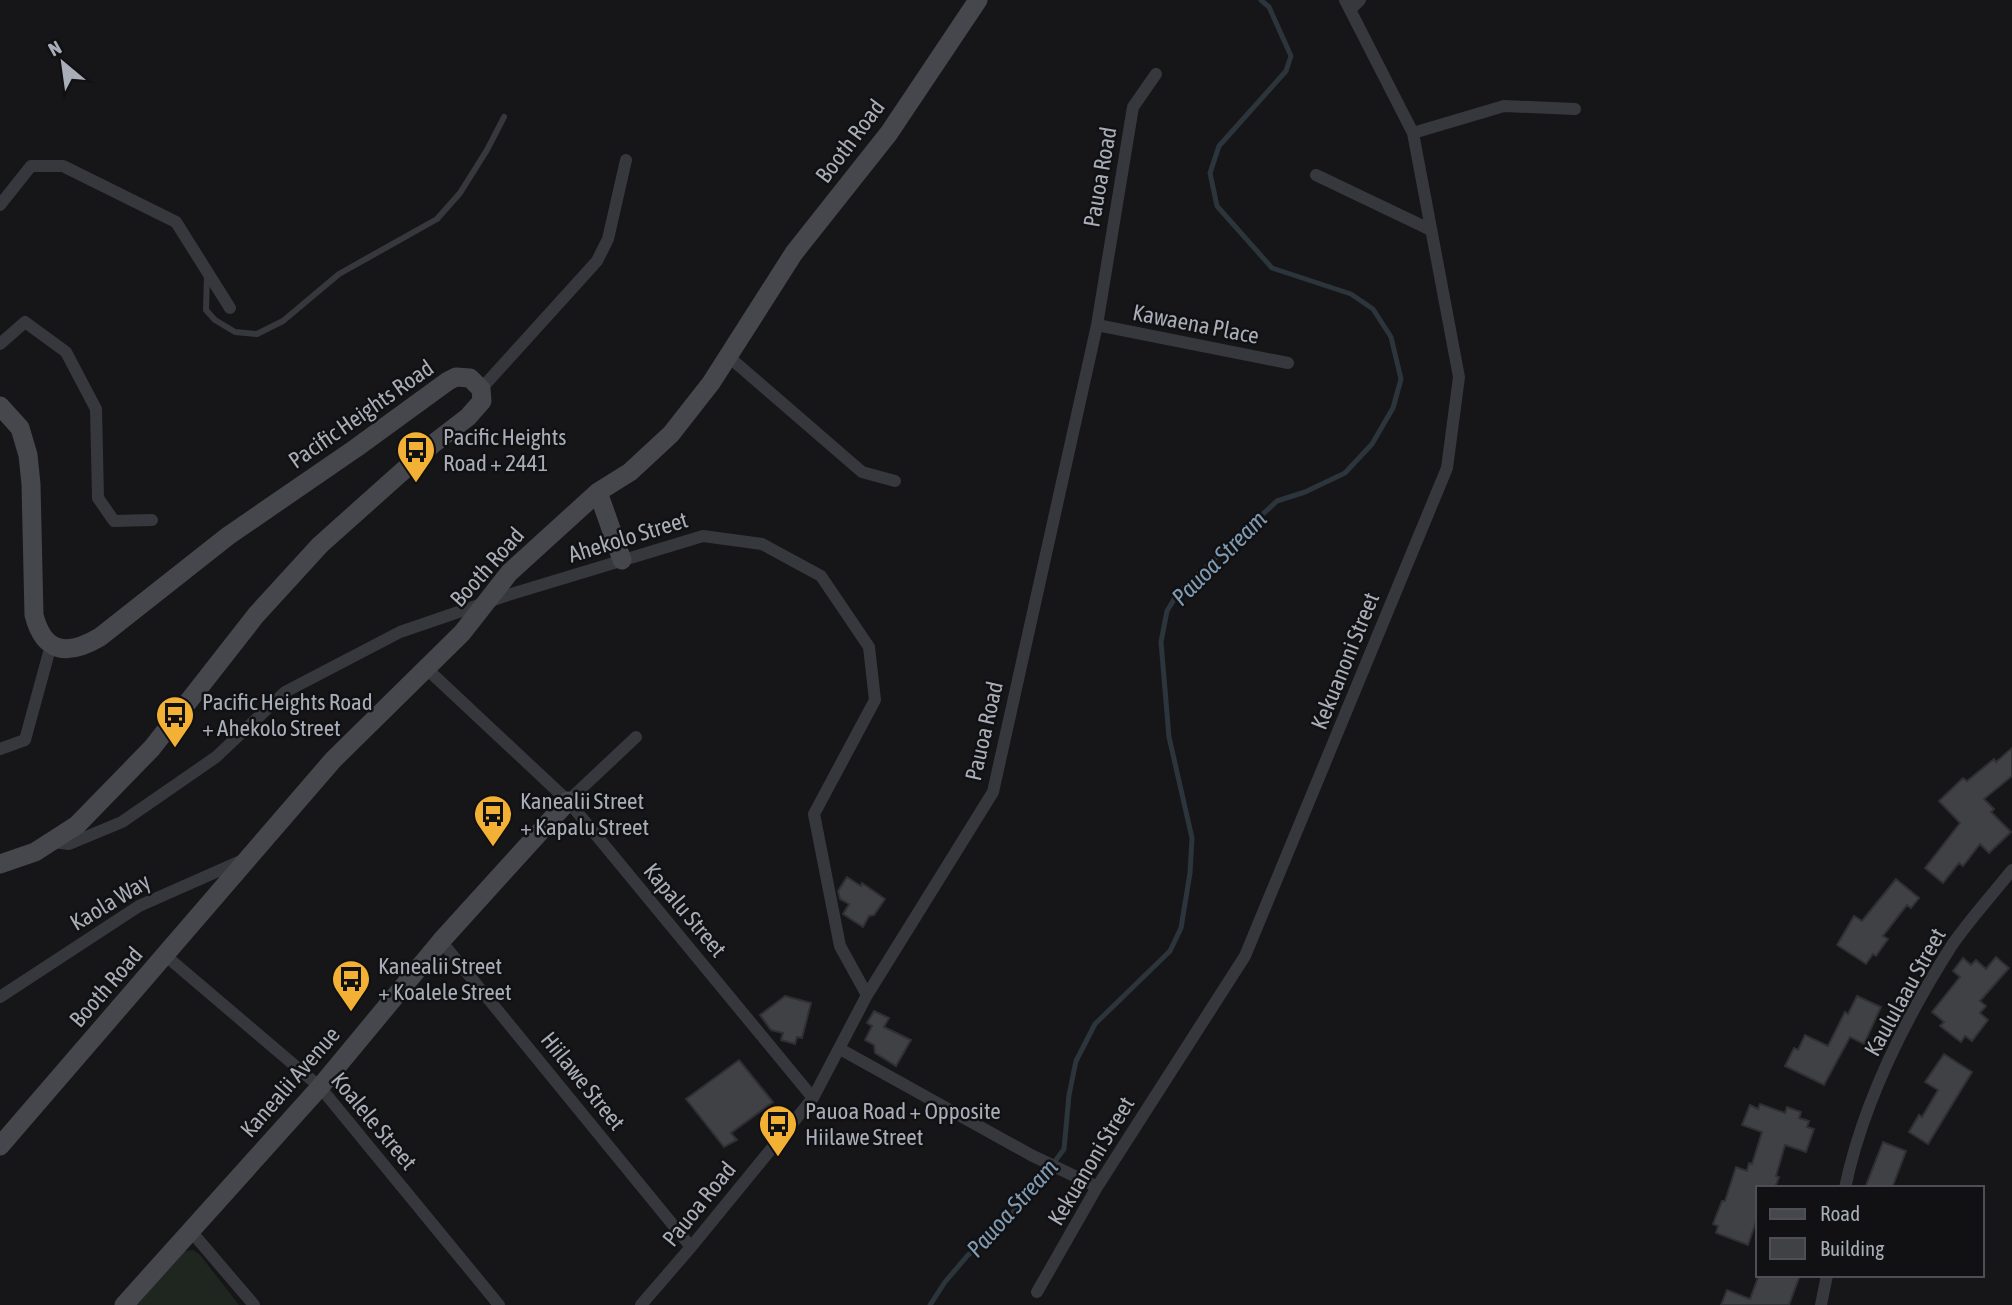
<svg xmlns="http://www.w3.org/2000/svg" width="2012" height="1305" font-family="'Asap Condensed',sans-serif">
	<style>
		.green { fill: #1e261f }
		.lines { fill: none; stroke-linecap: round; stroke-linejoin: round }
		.stream { stroke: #2c353c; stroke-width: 5 }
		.building { fill: #404145; stroke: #303034; stroke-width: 2 }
		.lane { stroke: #37383d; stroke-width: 6 }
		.street { stroke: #37383d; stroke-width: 12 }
		.secondary { stroke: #45474d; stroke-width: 19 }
		.labels { text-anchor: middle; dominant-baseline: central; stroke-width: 5; stroke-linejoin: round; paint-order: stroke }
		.street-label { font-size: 23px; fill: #a8adb8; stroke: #111113 }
		.poi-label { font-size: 23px; fill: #a8adb8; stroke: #111113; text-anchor: start }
		.water-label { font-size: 24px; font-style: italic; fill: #7f9bb3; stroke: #111113 }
	</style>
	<rect width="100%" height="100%" fill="#161618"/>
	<!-- green -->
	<path class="green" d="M 193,1250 L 200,1255 L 239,1305 L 133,1305 L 180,1252 Z"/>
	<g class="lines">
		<!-- stream -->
		<path class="stream" d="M 930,1305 L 945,1282 L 968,1255 L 993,1235 L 1039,1183 L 1064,1149 L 1069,1095 L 1076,1061 L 1095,1024 L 1170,951 L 1181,928 L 1190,873 L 1192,838 L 1169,737 L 1161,642 L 1167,611 L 1178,593 L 1277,501 L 1305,492 L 1345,473 L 1372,444 L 1393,408 L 1401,379 L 1391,337 L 1373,309 L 1351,294 L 1272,268 L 1217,206 L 1210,173 L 1219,146 L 1286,71 L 1291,56 L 1269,7 L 1261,0"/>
	</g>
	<!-- building -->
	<path class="building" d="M 2012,748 L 2012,776 L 1984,799 L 1994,809 L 1991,812 L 2011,832 L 1989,853 L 1980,844 L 1963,866 L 1959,863 L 1943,883 L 1925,868 L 1960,823 L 1939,801 L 1963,778 L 1967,781 L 1994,759 L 1996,762 Z
		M 847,877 L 861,886 L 862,883 L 885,899 L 874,915 L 869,916 L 863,927 L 843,914 L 849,904 L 840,899 L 838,891 Z
		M 1896,879 L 1919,898 L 1911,908 L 1907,905 L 1883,936 L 1888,939 L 1876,956 L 1873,954 L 1866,964 L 1837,945 L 1854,916 L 1862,921 Z
		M 1996,957 L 2009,968 L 1980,1001 L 1986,1006 L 1980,1013 L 1988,1020 L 1972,1041 L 1965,1036 L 1961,1042 L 1940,1026 L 1944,1022 L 1932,1012 L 1960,977 L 1953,971 L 1963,958 L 1971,965 L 1976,960 L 1986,969 Z
		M 785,996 L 811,1003 L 802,1038 L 797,1037 L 795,1044 L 781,1040 L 783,1033 L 771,1030 L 760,1015 Z
		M 1857,996 L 1881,1007 L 1864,1044 L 1850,1037 L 1824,1085 L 1785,1066 L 1794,1048 L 1798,1050 L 1805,1035 L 1828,1046 L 1845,1012 L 1848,1014 Z
		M 874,1011 L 889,1018 L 884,1027 L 911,1040 L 896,1066 L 875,1053 L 874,1045 L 865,1040 L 872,1026 L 867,1023 Z
		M 1944,1054 L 1972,1072 L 1928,1144 L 1909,1132 L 1919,1115 L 1922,1117 L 1938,1090 L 1925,1082 Z
		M 739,1060 L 773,1102 L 731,1133 L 737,1140 L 724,1147 L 686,1099 Z
		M 1760,1104 L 1785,1113 L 1787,1107 L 1801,1112 L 1799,1118 L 1809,1121 L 1807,1127 L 1814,1129 L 1806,1152 L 1785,1145 L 1776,1176 L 1779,1177 L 1775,1188 L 1758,1188 L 1758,1216 L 1748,1245 L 1716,1233 L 1718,1226 L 1713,1224 L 1722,1201 L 1725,1201 L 1736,1167 L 1747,1171 L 1749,1163 L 1752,1164 L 1762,1132 L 1742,1125 L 1750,1105 L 1758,1109 Z
		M 1883,1142 L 1906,1151 L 1892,1188 L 1865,1188 Z
		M 1759,1275 L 1800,1275 L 1789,1305 L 1721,1305 L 1727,1290 L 1750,1299 Z"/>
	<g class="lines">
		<!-- lane -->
		<path class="lane" d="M 207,274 L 206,310 L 215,320 L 235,332 L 257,334 L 283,321 L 339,274 L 437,219 L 460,193 L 487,150 L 504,117"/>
		<!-- street -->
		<path class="street" d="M 1350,10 L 1360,0
			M 1413,133 L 1504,106 L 1575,109
			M 1316,175 L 1431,230
			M 0,205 L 31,166 L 63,166 L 176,222 L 230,308
			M 1097,325 L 1288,363
			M 0,344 L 25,322 L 66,352 L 96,409 L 98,498 L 114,521 L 152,520
			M 729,357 L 862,472 L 895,481
			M 481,389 L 597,261 L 608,239 L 626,160
			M 427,669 L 568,801 L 813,1098
			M 0,749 L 25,740 L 51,645
			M 568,801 L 636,737
			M 53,842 L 69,844 L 122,822 L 216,757 L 285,692 L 400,632 L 508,595 L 703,536 L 762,544 L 821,576 L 869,647 L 875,700 L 814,814 L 840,946 L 867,995
			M 441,941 L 691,1247
			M 166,956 L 320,1087 L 499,1305
			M 0,997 L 139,906 L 243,860
			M 840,1049 L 1031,1155 L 1097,1187
			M 1845,1188 C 1863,1102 1905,1019 1952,945 C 1970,919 1992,895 2012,870
			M 190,1230 L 254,1305
			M 1037,1292 L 1097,1187 L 1245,956 L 1447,468 L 1459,377 L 1413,133 L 1345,0
			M 641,1305 L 691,1247 L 813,1098 L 867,995 L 993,792 L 1097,325 L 1133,107 L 1156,74
			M 1821,1305 L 1827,1275"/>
		<!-- secondary -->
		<path class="secondary" d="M 0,406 L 20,428 L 28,455 L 31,484 L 34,615 C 44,654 68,656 100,637 L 228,536 L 356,448 L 448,381 L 456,377 L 470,378 L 481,389 L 482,401 L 468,417 L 433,444 L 320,545 L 256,615 L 152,748 L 77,825 L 35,852 L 0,864
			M 598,492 L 622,560
			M 0,1146 L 333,760 L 462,633 L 509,573 L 598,492 L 630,472 L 671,434 L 711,383 L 794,253 L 889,133 L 978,0
			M 124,1305 L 320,1087 L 441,941 L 568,801"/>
	</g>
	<!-- icons -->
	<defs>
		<symbol id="bus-pin" viewBox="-11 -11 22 30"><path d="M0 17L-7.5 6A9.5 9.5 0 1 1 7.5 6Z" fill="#f2b134" stroke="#111113"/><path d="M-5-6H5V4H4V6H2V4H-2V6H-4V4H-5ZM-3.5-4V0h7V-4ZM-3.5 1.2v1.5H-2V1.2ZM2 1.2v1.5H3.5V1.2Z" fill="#111"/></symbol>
	</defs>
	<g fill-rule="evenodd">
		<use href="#bus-pin" x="394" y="428" width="44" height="60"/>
		<use href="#bus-pin" x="153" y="693" width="44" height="60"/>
		<use href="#bus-pin" x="471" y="792" width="44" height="60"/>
		<use href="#bus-pin" x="329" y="957" width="44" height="60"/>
		<use href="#bus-pin" x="756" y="1102" width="44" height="60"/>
	</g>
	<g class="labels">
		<!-- street labels -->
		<g class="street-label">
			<text transform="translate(850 141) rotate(-53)">Booth Road</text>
			<text transform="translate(1100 177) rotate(-80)">Pauoa Road</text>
			<text transform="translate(1196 324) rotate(11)">Kawaena Place</text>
			<text transform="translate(361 414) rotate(-35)">Pacific Heights Road</text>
			<text transform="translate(628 537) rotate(-17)">Ahekolo Street</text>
			<text transform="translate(487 567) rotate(-48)">Booth Road</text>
			<text transform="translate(1345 661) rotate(-68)">Kekuanoni Street</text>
			<text transform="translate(984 731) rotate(-77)">Pauoa Road</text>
			<text transform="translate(110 902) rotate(-31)">Kaola Way</text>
			<text transform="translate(685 910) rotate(50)">Kapalu Street</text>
			<text transform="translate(106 987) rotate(-49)">Booth Road</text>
			<text transform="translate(1905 992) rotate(-61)">Kaululaau Street</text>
			<text transform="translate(583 1081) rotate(51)">Hiilawe Street</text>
			<text transform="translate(290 1082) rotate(-49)">Kanealii Avenue</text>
			<text transform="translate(374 1121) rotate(50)">Koalele Street</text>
			<text transform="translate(1091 1161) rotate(-59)">Kekuanoni Street</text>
			<text transform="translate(699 1204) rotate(-51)">Pauoa Road</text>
		</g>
		<!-- poi labels -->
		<g class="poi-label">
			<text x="443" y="437">Pacific Heights<tspan x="443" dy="26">Road + 2441</tspan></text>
			<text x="202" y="702">Pacific Heights Road<tspan x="202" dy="26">+ Ahekolo Street</tspan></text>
			<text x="520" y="801">Kanealii Street<tspan x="520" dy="26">+ Kapalu Street</tspan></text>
			<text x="378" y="966">Kanealii Street<tspan x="378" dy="26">+ Koalele Street</tspan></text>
			<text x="805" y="1111">Pauoa Road + Opposite<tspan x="805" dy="26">Hiilawe Street</tspan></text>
		</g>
		<!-- water labels -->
		<g class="water-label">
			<text transform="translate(1219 558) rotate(-45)">Pauoa Stream</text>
			<text transform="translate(1012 1208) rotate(-48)">Pauoa Stream</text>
		</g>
	</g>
	<!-- legend -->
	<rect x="1756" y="1186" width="228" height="91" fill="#111113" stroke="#4d4f55" stroke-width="2"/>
	<rect x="1770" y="1209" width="35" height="10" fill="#45474d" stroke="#4d4f55" stroke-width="2"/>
	<text x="1820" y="1221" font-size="21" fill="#a8adb8">Road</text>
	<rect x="1770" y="1238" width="35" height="21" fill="#404145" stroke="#4d4f55" stroke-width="2"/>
	<text x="1820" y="1256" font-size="21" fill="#a8adb8">Building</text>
	<!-- north arrow -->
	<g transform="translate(63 63) rotate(331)" stroke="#111113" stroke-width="5" paint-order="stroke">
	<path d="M0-5L12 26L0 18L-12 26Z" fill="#a8adb8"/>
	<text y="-10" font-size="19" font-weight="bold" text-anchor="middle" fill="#a8adb8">N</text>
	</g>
</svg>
